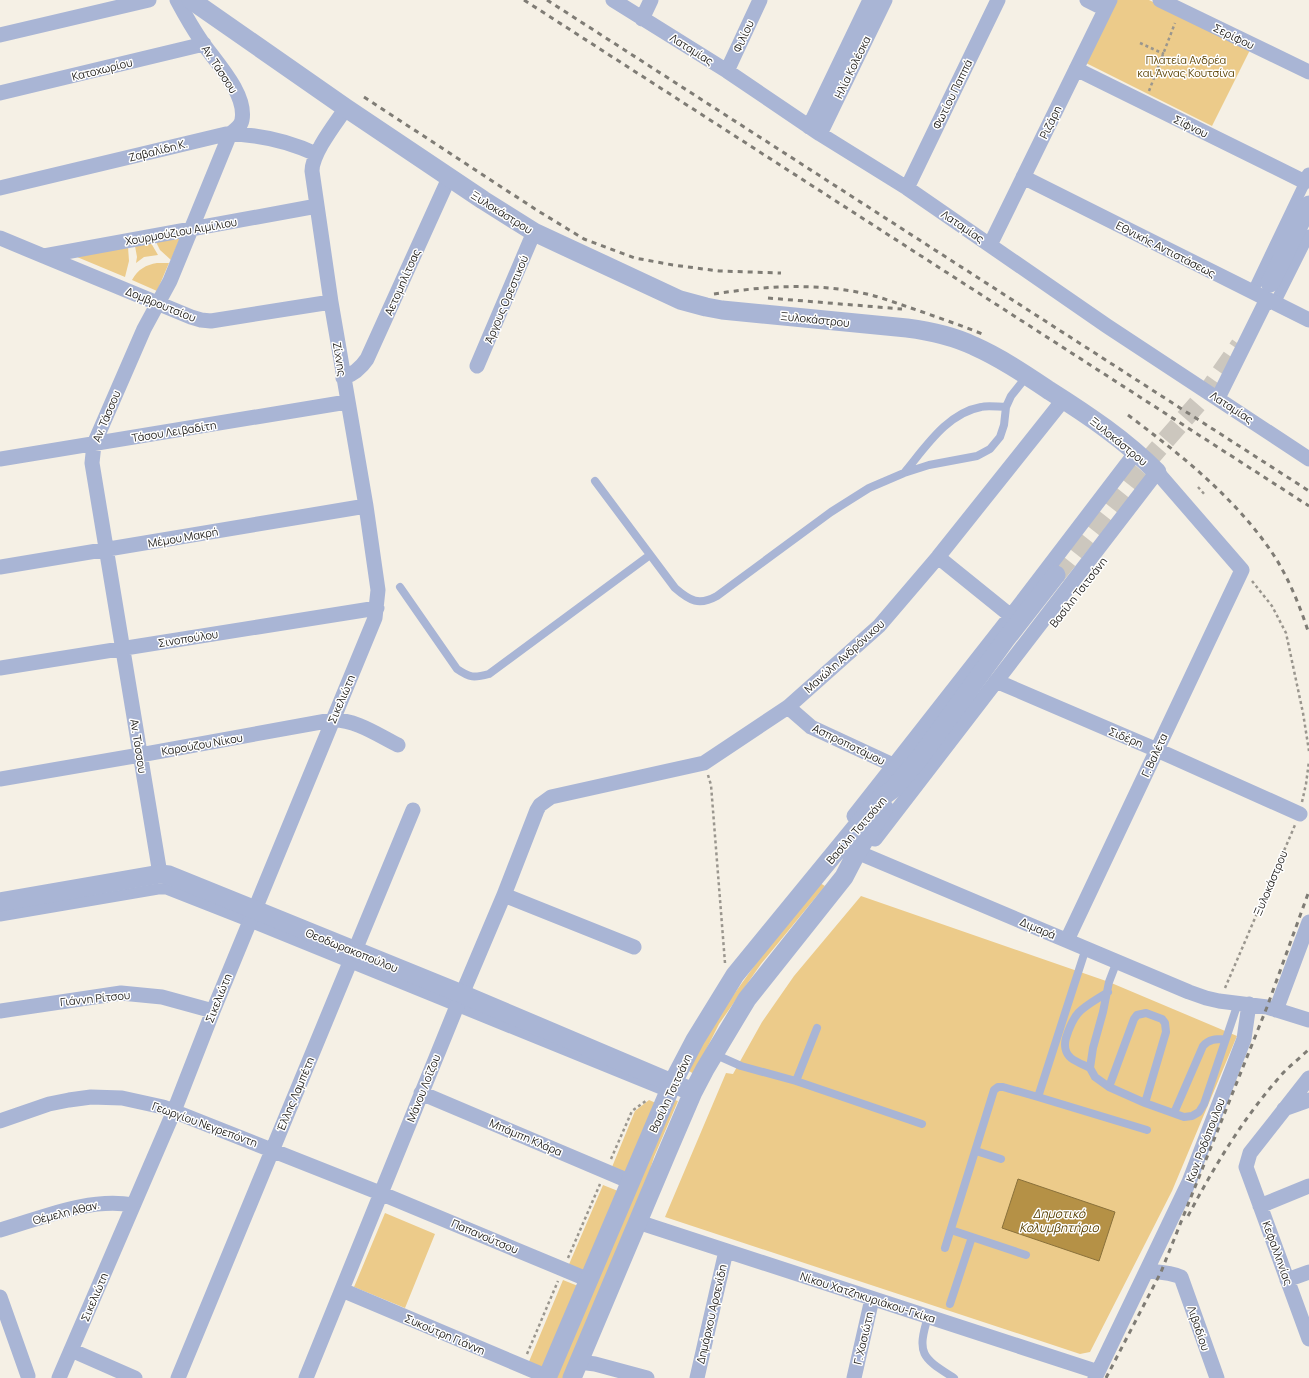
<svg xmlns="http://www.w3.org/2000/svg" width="1309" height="1378" font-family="Manrope,sans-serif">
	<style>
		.green { fill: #eccb8a }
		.water { fill: #b59146; stroke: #8a713b }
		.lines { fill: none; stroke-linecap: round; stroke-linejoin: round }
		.tertiary-tunnel { stroke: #ccc7be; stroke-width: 19; stroke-dasharray: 19 10; stroke-linecap: butt }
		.path { stroke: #9a968e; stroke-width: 2.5; stroke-dasharray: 3 3; stroke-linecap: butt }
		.service { stroke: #a9b5d5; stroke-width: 8 }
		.pedestrian { stroke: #a9b5d5; stroke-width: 11 }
		.minor { stroke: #a9b5d5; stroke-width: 15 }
		.tertiary { stroke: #a9b5d5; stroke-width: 19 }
		.rail { stroke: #7f7c75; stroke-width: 3; stroke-dasharray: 5 5; stroke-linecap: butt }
		.labels { text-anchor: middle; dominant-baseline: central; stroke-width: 3; stroke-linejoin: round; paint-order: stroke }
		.street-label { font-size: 11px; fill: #272522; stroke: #fff }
		.park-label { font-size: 11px; fill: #5e4506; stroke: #fff }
		.water-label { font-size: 12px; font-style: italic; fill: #594000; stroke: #fff }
	</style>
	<rect width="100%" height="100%" fill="#f5f0e5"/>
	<!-- green -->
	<path class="green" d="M 1117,0 L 1149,0 L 1250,50 L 1212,126 L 1086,63 Z
		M 180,238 L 171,260 L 160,250 L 156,242 Z
		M 151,243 L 158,255 L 144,257 L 136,263 L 137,257 L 135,246 Z
		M 128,247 L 129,261 L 125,277 L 77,257 Z
		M 157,263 L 169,263 L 157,291 L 132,280 C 138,269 146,265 157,263 Z
		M 820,883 L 825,886 L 761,964 L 719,1024 L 694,1074 L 689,1071 L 714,1022 L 757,962 Z
		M 861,896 L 1109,982 L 1237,1036 L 1172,1191 L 1090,1352 L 1080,1354 L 665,1217 L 726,1073 L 733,1074 L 762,1022 L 794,976 Z
		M 649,1100 L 656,1103 L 627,1174 L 612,1167 L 635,1111 Z
		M 675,1100 L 678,1101 L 654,1157 L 648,1177 L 564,1378 L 556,1378 Z
		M 603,1185 L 618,1191 L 582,1275 L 567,1269 Z
		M 385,1213 L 435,1234 L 405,1308 L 354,1287 Z
		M 563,1280 L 578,1286 L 542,1370 L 528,1364 Z"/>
	<!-- water -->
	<path class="water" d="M 1018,1179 L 1115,1212 L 1099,1261 L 1002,1228 Z"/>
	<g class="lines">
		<!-- tertiary-tunnel -->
		<path class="tertiary-tunnel" d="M 1056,575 L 1137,473 L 1206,394 L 1240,345"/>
		<!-- path -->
		<path class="path" d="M 1140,43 L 1164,54
			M 1149,91 L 1175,23
			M 1198,487 L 1206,496
			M 1252,581 L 1272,606 L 1286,633 L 1303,713 L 1309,751
			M 708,775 L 711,785 L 725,963
			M 1302,802 L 1306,784 L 1309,761
			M 1225,988 L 1295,825
			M 611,1159 L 632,1111 L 647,1100
			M 568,1258 L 600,1184
			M 527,1354 L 558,1281"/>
		<!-- service -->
		<path class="service" d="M 904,473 C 925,448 947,413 981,407 C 988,405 998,407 1006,407
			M 595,481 L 675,588 C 690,601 699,606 717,596 L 831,512 L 869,488 L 904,473 L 929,465 L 977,456 L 990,449 L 1000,437 L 1004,425 L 1006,407 L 1011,396 L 1027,376
			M 400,587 L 457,669 C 470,678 474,678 489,674 L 650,555
			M 1117,961 L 1109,982 L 1103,1012 L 1093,1048 L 1090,1068 L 1095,1077 L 1109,1087 L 1145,1103 L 1184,1117 L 1192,1116 L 1199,1112 L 1204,1104 L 1238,1003
			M 714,1054 L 741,1066 L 796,1081 L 922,1124
			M 1090,1068 C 1084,1065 1076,1062 1071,1058 C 1065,1053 1064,1045 1066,1038 C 1075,1009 1083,1008 1108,992
			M 796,1081 L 817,1028
			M 1109,1087 L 1134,1019 L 1137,1015 L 1146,1013 L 1162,1019 L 1165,1023 L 1166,1032 L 1145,1103
			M 1038,1097 L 1147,1130
			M 1174,1113 L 1203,1046 C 1209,1039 1216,1039 1225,1039
			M 976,1151 L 1001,1159
			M 951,1230 L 1026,1255
			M 945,1248 L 994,1090 L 998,1087 L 1003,1087 L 1038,1097 L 1086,948
			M 950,1304 L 972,1237
			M 928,1317 C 916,1355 923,1358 954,1378"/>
		<!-- pedestrian -->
		<path class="pedestrian" d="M 1252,293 L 1305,182
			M 1275,303 L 1309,235
			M 0,916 L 158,889 L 166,889 L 250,922 L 668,1092"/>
		<!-- minor -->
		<path class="minor" d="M 613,0 L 727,71 L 820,134 L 907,188 L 1107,326 L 1309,459
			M 1087,0 L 1105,9
			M 1160,0 L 1309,72
			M 642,19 L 651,0
			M 0,35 L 149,0
			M 1076,69 L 1305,182 L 1309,175
			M 727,71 L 760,0
			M 0,93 L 204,44
			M 809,127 L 870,0
			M 820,134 L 885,0
			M 1023,177 L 1309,320
			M 0,188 L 226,134 C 258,134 288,141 316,154
			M 907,188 L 998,0
			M 0,238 L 191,317 L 201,320 L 211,321 L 331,302
			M 990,245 L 1110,0
			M 44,256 L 317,206
			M 477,366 L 534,232
			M 343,378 C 354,374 361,368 367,359 L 449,178
			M 1218,398 L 1267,299
			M 0,459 L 347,402
			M 938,557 L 1011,616
			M 0,567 L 366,506
			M 0,668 L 377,608
			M 996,681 L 1157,750 L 1300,814
			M 788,707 L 811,727 L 893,765
			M 0,779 L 140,755 L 332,720 C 355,719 378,735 398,745
			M 854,816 L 1011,616 L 1136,452
			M 875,839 L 1157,472 L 1242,570 L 1067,940
			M 857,852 L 1189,992 L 1206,998 L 1219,1001 L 1267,1007 L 1309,1020
			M 160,874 L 92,463 L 94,444 L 144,329 L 170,281 L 230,134 C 235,130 241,126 242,120 C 247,94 216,62 202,42 C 193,29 185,15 177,0
			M 504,895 L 634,947
			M 1276,1010 L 1309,922
			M 0,1011 L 121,993 L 162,997 L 213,1011
			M 1309,1078 L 1250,1153 L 1246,1167 L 1309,1339
			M 421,1093 L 631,1182
			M 1284,1109 L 1309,1100
			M 0,1121 L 49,1104 L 69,1100 L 91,1097 L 122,1098 L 163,1107 L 380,1193 L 589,1280
			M 1260,1206 L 1309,1186
			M 638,1222 L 1098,1372
			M 0,1230 C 42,1218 89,1197 133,1205
			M 1147,1271 C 1159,1272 1170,1272 1181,1277 L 1217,1378
			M 1287,1280 L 1309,1272
			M 342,1290 L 548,1377
			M 0,1297 L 28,1376
			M 71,1350 L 135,1378
			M 579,1362 L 595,1364 L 647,1378
			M 59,1378 L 174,1111 L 213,1011 L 375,618 L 378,590 L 366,506 L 331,302 L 312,171 C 312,153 336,123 346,108
			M 178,1378 L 413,810
			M 306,1378 L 457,1006 L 504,895 L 537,810 L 540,805 L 551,797 L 704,763 L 788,707 L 879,626 L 938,557 L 1064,399
			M 697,1378 L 726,1251
			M 854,1378 L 872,1299
			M 1095,1378 L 1189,1182 L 1244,1039 L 1249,1004"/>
		<!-- tertiary -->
		<path class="tertiary" d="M 191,0 L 346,108 L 483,200 L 534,232 L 680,300 L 706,307 L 722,310 L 907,328 C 930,331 953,336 974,346 C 1001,358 1026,375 1050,391 C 1088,415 1125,440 1157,472
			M 1270,283 L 1309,205
			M 0,902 L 160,874 L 169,875 L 462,994 L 693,1092
			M 547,1378 L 673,1082 L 695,1040 L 735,975 L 866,815 L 881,798 L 893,789 L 918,760 L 1006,639 L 1056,575
			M 572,1378 L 666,1155 L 693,1092 L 705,1069 L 747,999 L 844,877 L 857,852 L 884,808"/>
		<!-- rail -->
		<path class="rail" d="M 524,0 L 1309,506
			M 547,0 L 1309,491
			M 364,97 L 535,209 L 584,239 L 635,258 L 673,265 L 719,271 L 781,273
			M 714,294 C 765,286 819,282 871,295 C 883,298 896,303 908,307 C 934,316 960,325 985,335
			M 768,298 L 902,309
			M 1128,415 C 1181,455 1233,496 1271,551 C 1288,576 1300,606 1309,634
			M 1188,1216 C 1215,1165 1245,1115 1284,1072 C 1292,1064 1301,1057 1309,1049
			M 1106,1378 L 1161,1272 L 1267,1007 L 1309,891"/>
	</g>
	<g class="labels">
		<!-- street labels -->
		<g class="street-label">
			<text transform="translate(743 36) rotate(-65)">Φιλίου</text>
			<text transform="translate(1234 36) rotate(26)">Σερίφου</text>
			<text transform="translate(692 49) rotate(32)">Λαταμίας</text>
			<text transform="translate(852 67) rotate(-64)">Ηλία Κολέσκα</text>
			<text transform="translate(102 69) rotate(-14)">Κατοχωρίου</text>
			<text transform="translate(220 69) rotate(57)">Αν. Τάσσου</text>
			<text transform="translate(952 94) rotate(-64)">Φωτίου Παππά</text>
			<text transform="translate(1050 122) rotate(-64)">Ριζάρη</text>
			<text transform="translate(1191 126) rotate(26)">Σίφνου</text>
			<text transform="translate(158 150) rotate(-14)">Ζαβαλίδη Κ.</text>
			<text transform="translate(502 212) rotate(32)">Ξυλοκάστρου</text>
			<text transform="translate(963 226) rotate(34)">Λαταμίας</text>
			<text transform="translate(181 231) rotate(-10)">Χουρμούζιου Αιμίλιου</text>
			<text transform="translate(1166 249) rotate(27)">Εθνικής Αντιστάσεως</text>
			<text transform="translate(402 282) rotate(-66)">Αετομηλίτσας</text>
			<text transform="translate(506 299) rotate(-67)">Άργους Ορεστικού</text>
			<text transform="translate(161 304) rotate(22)">Δομβρουτσίου</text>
			<text transform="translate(815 319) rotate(6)">Ξυλοκάστρου</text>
			<text transform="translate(340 359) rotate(81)">Ζίχνης</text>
			<text transform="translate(1232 407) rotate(33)">Λαταμίας</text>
			<text transform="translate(106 416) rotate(-67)">Αν. Τάσσου</text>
			<text transform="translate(174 431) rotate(-9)">Τάσου Λειβαδίτη</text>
			<text transform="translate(1119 441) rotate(39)">Ξυλοκάστρου</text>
			<text transform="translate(183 537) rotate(-10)">Μέμου Μακρή</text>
			<text transform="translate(1078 592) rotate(-52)">Βασίλη Τσιτσάνη</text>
			<text transform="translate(188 638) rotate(-9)">Σινοπούλου</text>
			<text transform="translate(844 656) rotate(-42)">Μανώλη Ανδρόνικου</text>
			<text transform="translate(341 699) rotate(-67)">Σικελιώτη</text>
			<text transform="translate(1126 737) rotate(23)">Σιδέρη</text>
			<text transform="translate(202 744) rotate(-10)">Καρούζου Νίκου</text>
			<text transform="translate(849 744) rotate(26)">Ασπροποτάμου</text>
			<text transform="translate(139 746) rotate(81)">Αν. Τάσσου</text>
			<text transform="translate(1154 755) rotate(-65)">Γ. Βαλέτα</text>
			<text transform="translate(856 830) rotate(-49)">Βασίλη Τσιτσάνη</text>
			<text transform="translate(1270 883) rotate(-67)">Ξυλοκάστρου</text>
			<text transform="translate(1038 928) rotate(23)">Διμαρά</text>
			<text transform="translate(352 950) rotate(22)">Θεοδωρακοπούλου</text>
			<text transform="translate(95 998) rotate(-6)">Γιάννη Ρίτσου</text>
			<text transform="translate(218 998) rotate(-68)">Σικελιώτη</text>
			<text transform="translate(423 1088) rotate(-68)">Μάνου Λοΐζου</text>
			<text transform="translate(670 1093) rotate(-65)">Βασίλη Τσιτσάνη</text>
			<text transform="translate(295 1094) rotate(-67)">Έλλης Λαμπέτη</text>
			<text transform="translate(205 1124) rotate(20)">Γεωργίου Νεγρεπόντη</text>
			<text transform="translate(526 1137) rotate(23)">Μπάμπη Κλάρα</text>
			<text transform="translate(1205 1140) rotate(-69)">Κων. Ροδόπουλου</text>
			<text transform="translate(66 1212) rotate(-14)">Θέμελη Αθαν.</text>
			<text transform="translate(485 1236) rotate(23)">Παπανούτσου</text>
			<text transform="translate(1278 1253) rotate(70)">Κεφαλληνίας</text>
			<text transform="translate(94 1297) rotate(-67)">Σικελιώτη</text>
			<text transform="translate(868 1297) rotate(18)">Νίκου Χατζηκυριάκου-Γκίκα</text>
			<text transform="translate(711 1314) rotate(-77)">Δημάρχου Αρσενίδη</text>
			<text transform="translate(1199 1328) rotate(71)">Λιβαδίου</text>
			<text transform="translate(445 1334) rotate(23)">Συκούτρη Γιάννη</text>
			<text transform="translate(863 1338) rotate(-77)">Γ. Χασιώτη</text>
		</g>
		<!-- park labels -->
		<g class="park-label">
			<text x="1186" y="59">Πλατεία Ανδρέα<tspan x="1186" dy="13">και Άννας Κουτσίνα</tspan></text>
		</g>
		<!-- water labels -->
		<g class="water-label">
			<text x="1059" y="1213">Δημοτικό<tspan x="1059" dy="14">Κολυμβητήριο</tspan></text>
		</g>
	</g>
</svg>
